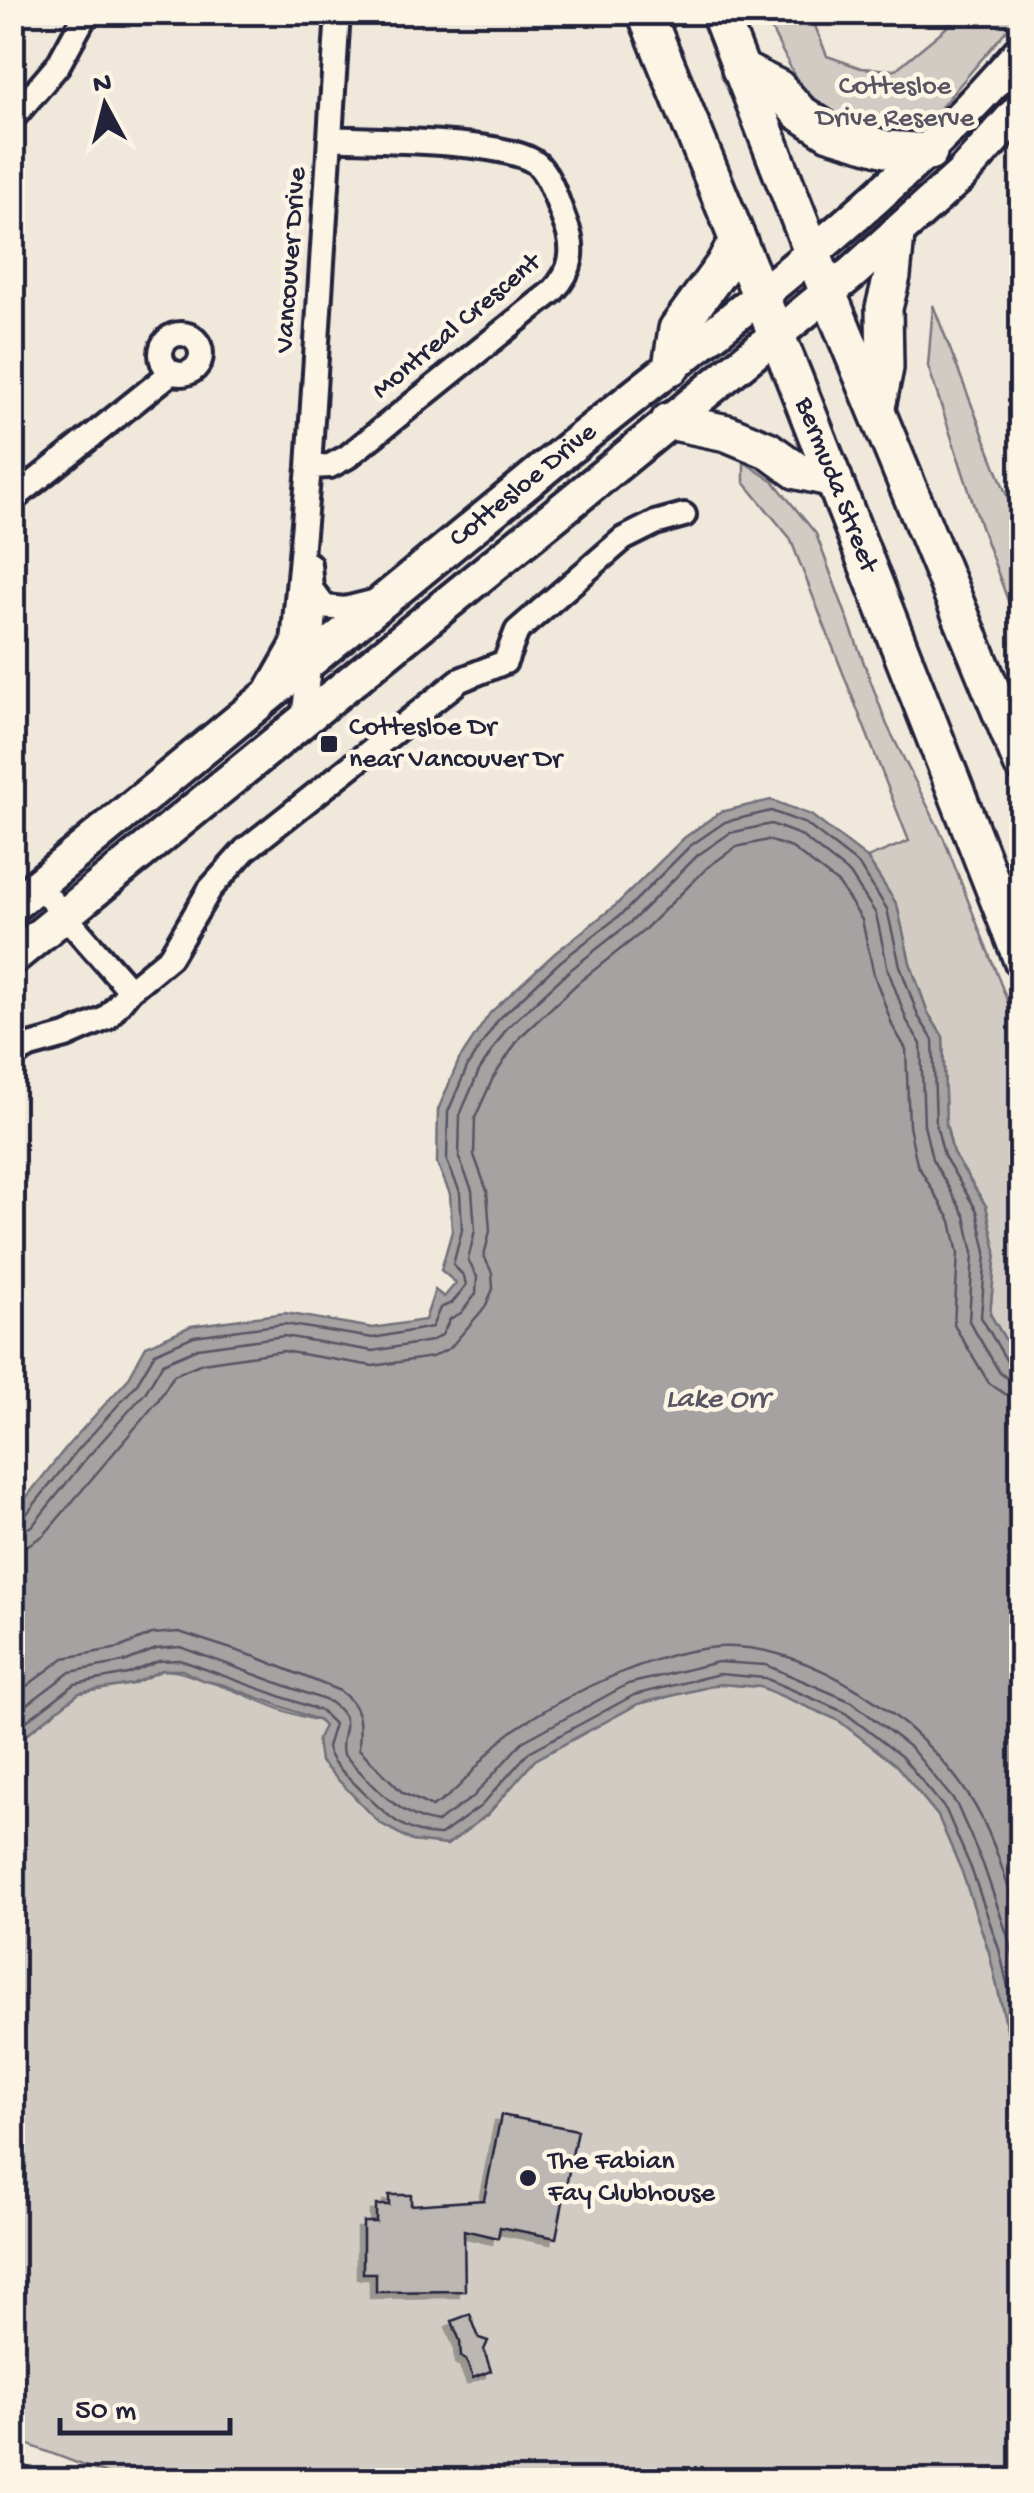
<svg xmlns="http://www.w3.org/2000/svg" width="1034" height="2493" font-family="'Gochi Hand',sans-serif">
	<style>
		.green { fill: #d1cbc3; stroke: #7a767f; stroke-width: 2.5 }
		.water { fill: #a6a2a2; stroke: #716f79; stroke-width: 2.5 }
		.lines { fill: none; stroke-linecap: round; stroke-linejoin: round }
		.shore { stroke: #575564; stroke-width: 2.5 }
		.building { fill: #bcb7b3; stroke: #22223b; stroke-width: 2.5; filter: url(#shadow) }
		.street-casing { stroke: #22223b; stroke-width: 30 }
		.secondary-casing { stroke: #22223b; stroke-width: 40 }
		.primary-casing { stroke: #22223b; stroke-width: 42 }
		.street { stroke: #fcf5e5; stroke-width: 22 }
		.secondary { stroke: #fcf5e5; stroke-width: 32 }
		.primary { stroke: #fcf5e5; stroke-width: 35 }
		.poi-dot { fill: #22223b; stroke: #fcf5e5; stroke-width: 4 }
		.labels { text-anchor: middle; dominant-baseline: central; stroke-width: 9; stroke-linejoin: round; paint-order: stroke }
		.park-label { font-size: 28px; fill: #575564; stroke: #fcf5e5 }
		.street-label { font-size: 28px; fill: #22223b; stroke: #fcf5e5 }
		.poi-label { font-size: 28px; fill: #22223b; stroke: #fcf5e5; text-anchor: start }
		.water-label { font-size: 30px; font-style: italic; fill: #575564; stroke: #fcf5e5 }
	</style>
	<defs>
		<filter id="shadow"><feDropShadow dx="-6" dy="6" stdDeviation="0" flood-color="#0004"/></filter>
	</defs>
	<rect width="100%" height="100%" fill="#efe8db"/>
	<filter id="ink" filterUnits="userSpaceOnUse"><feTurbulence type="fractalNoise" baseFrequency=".01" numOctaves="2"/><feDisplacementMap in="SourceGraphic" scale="20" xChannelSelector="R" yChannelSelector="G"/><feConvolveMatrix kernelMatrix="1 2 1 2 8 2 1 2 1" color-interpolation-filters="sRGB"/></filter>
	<g filter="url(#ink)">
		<!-- green -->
		<path class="green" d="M 763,13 L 810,13 L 827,56 L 861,68 L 895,70 L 947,27 L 959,13 L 1021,13 L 924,127 L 901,136 L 833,119 L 802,90 Z
			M 933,305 L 1021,532 L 1021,636 L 981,527 L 928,366 Z
			M 744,462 L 774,482 L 816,534 L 887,725 L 944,839 L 1021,1036 L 1021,1366 L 990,1314 L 996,1251 L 986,1206 L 953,1153 L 946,1124 L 943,1037 L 928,1013 L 910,963 L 897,905 L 867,858 L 909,841 L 790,538 L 744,482 Z
			M 162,1670 C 181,1670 189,1676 206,1681 C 244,1691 279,1713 317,1720 L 324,1725 L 320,1761 L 380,1823 L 412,1841 L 447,1845 L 488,1814 L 535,1760 L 638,1704 L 720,1684 L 761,1687 L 838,1720 L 896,1765 L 938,1816 L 962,1871 L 989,1952 L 1021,2087 L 1021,2480 L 122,2480 L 13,2439 L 13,1745 L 79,1693 L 132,1684 Z"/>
		<!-- water -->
		<path class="water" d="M 771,800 L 811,815 L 867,858 L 897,905 L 910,963 L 928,1013 L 943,1037 L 946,1124 L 953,1153 L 986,1206 L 996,1251 L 990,1314 L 1021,1366 L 1021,2087 L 989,1952 L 962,1872 L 938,1816 L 896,1765 L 838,1720 L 761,1687 L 720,1684 L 638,1704 L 535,1760 L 488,1814 L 447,1845 L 413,1841 L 380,1823 L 320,1761 L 317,1740 L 324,1726 L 318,1720 L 224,1685 L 202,1680 L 182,1670 L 162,1670 L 132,1684 L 79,1693 L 13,1745 L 13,1514 L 68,1445 L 128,1379 L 146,1346 L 191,1326 L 285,1313 L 373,1328 L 425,1320 L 435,1290 L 444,1297 L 456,1283 L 441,1270 L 452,1231 L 450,1194 L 437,1163 L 438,1110 L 459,1060 L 490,1013 L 555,953 L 616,905 L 684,838 L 720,812 Z"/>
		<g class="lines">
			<!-- shore -->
			<path class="shore" d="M 12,1520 L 25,1516 L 76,1452 L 136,1385 L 155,1353 L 194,1336 L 284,1324 L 373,1338 L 432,1327 L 440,1308 L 452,1303 L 466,1285 L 464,1276 L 453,1265 L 462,1230 L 460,1192 L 447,1161 L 448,1112 L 468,1065 L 498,1020 L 561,961 L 623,913 L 690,846 L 725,822 L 771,811 L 806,824 L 859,865 L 887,909 L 900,966 L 918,1016 L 933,1040 L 936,1124 L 944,1156 L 977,1211 L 986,1252 L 981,1317 L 1009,1365 L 1022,1369
				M 12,1532 L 23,1531 L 33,1525 L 85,1460 L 145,1393 L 163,1363 L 198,1348 L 284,1336 L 373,1351 L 431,1341 L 442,1335 L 450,1319 L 461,1313 L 476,1294 L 477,1277 L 468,1260 L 475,1230 L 472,1190 L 459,1158 L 460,1115 L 479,1071 L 507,1028 L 569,971 L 631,922 L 698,855 L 730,833 L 771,824 L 800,835 L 850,874 L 876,914 L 888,970 L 907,1021 L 921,1044 L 924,1125 L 932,1159 L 965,1216 L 973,1253 L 969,1321 L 1000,1373 L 1010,1380 L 1022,1382
				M 12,1547 L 28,1545 L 44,1535 L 157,1402 L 174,1375 L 202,1363 L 283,1351 L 373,1366 L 432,1357 L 450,1348 L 485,1307 L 493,1289 L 492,1273 L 484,1256 L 490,1231 L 487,1191 L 474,1155 L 475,1118 L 493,1078 L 520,1037 L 579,982 L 641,933 L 708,867 L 736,847 L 768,840 L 792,848 L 839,884 L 862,920 L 874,975 L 893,1027 L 906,1049 L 909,1126 L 917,1164 L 951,1221 L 958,1254 L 954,1325 L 989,1383 L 1005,1394 L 1022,1397
				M 12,1697 L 64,1658 L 119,1648 L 152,1634 L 179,1632 L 256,1657 L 340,1691 C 363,1708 360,1724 359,1749 L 403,1793 L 432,1807 C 470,1785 484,1750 515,1729 C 568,1693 653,1652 718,1647 C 809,1641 921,1721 969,1796 C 995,1835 1007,1886 1022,1930
				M 12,1716 L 70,1672 L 124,1662 L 156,1649 L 180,1647 L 330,1702 C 359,1723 337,1732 343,1754 C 371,1782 395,1815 436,1823 L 473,1797 L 522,1742 L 628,1684 L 718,1662 L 766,1665 L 852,1702 L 911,1748 L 956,1803 L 983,1864 L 1011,1946 L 1022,1992
				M 12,1732 L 75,1684 L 128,1674 L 159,1661 L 180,1660 L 321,1711 L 334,1724 L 327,1747 C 330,1763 345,1773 355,1784 C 380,1809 404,1836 441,1835 L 481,1806 L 529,1752 L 634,1695 L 719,1674 L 765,1678 L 844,1712 L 902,1757 L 946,1810 L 971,1868 L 999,1949 L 1022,2047"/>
		</g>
		<!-- building -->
		<path class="building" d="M 501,2115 L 577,2130 L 556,2238 L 500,2227 L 498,2238 L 464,2230 L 465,2291 L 376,2292 L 376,2273 L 363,2273 L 363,2222 L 376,2222 L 376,2205 L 389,2205 L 389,2195 L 411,2195 L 411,2205 L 484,2200 Z
			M 470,2314 L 479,2338 L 488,2341 L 484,2350 L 491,2371 L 473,2378 L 466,2360 L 461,2357 L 460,2341 L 452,2321 Z"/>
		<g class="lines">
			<defs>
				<path id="street" d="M 12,119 L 58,65 L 87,12
					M161 354a20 20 0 1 1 40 0a20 20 0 1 1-40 0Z
					M 309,467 L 330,466 L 347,457 L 553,291 C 573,270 576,249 565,222 C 558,204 552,181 539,166 C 516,139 371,141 330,138
					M 12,500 L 172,372
					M 309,564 L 311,589 L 325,607 L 345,609 L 373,602
					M 269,686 L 293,644 L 309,467 L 338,12
					M 303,720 L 315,615 L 311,589
					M 38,885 L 130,990
					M 12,1056 L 30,1046 L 66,1036 L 107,1018 L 130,990 L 170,957 L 210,889 L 245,850 L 460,680 L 505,662 L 517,631 L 623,539 L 655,523 L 684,515"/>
				<g id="secondary">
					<path id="s1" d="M 12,906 C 196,756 378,603 562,454 C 723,323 886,208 1022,50"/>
					<path d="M 12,958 L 852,273 L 960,176 L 1022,107"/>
				</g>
				<g id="primary">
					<path id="s2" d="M 645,12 L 794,378 L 1022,960"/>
					<path d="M 719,12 L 828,293 L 1022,764"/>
					<path d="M 740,69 L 778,88 L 799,112 L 829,132 L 886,149 L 929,152"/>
					<path d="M 671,367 L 677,329 L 723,266 L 738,240"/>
					<path d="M 877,407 L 885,368 L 884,308 L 892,276 L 896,235"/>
					<path d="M 669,421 L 727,433 L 768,450 L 797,471 L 834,479"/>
				</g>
			</defs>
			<!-- street casing -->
			<use href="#street" class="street-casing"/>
			<!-- secondary casing -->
			<use href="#secondary" class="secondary-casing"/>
			<!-- primary casing -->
			<use href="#primary" class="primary-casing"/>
			<!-- street -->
			<use href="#street" class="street"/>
			<!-- secondary -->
			<use href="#secondary" class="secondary"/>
			<!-- primary -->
			<use href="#primary" class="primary"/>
		</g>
	</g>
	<!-- markers -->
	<g class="poi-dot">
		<rect x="319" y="734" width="20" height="20" rx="5"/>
		<circle cx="528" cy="2178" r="10"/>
	</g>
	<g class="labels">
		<!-- park labels -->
		<g class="park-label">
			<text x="895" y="87">Cottesloe<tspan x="895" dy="32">Drive Reserve</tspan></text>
		</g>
		<!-- street labels -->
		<g class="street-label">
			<text transform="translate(292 260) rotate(-86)">Vancouver Drive</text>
			<text transform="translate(457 327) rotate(-40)">Montreal Crescent</text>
			<text stroke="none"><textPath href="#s2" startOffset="510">Bermuda Street</textPath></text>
			<text stroke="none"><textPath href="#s1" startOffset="662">Cottesloe Drive</textPath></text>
		</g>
		<!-- poi labels -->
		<g class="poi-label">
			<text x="349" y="728">Cottesloe Dr<tspan x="349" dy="32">near Vancouver Dr</tspan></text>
			<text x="548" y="2162">The Fabian<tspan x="548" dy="32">Fay Clubhouse</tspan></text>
		</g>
		<!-- water labels -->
		<g class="water-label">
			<text x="717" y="1400">Lake Orr</text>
		</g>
	</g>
	<!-- margin -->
	<rect width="1034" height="2493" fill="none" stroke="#fcf5e5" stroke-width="50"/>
	<rect x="25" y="25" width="984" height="2443" fill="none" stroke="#22223b" stroke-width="4" filter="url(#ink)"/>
	<!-- north arrow -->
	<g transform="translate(105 105) rotate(353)" stroke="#fcf5e5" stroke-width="8" paint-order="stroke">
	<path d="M0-8L18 38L0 25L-18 38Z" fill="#22223b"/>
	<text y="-15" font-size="28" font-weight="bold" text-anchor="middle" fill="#22223b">N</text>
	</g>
	<!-- scale -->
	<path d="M60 2418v15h170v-15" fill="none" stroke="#22223b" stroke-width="5"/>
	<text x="75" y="2418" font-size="30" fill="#22223b" stroke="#fcf5e5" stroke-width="8" paint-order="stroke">50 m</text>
</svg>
